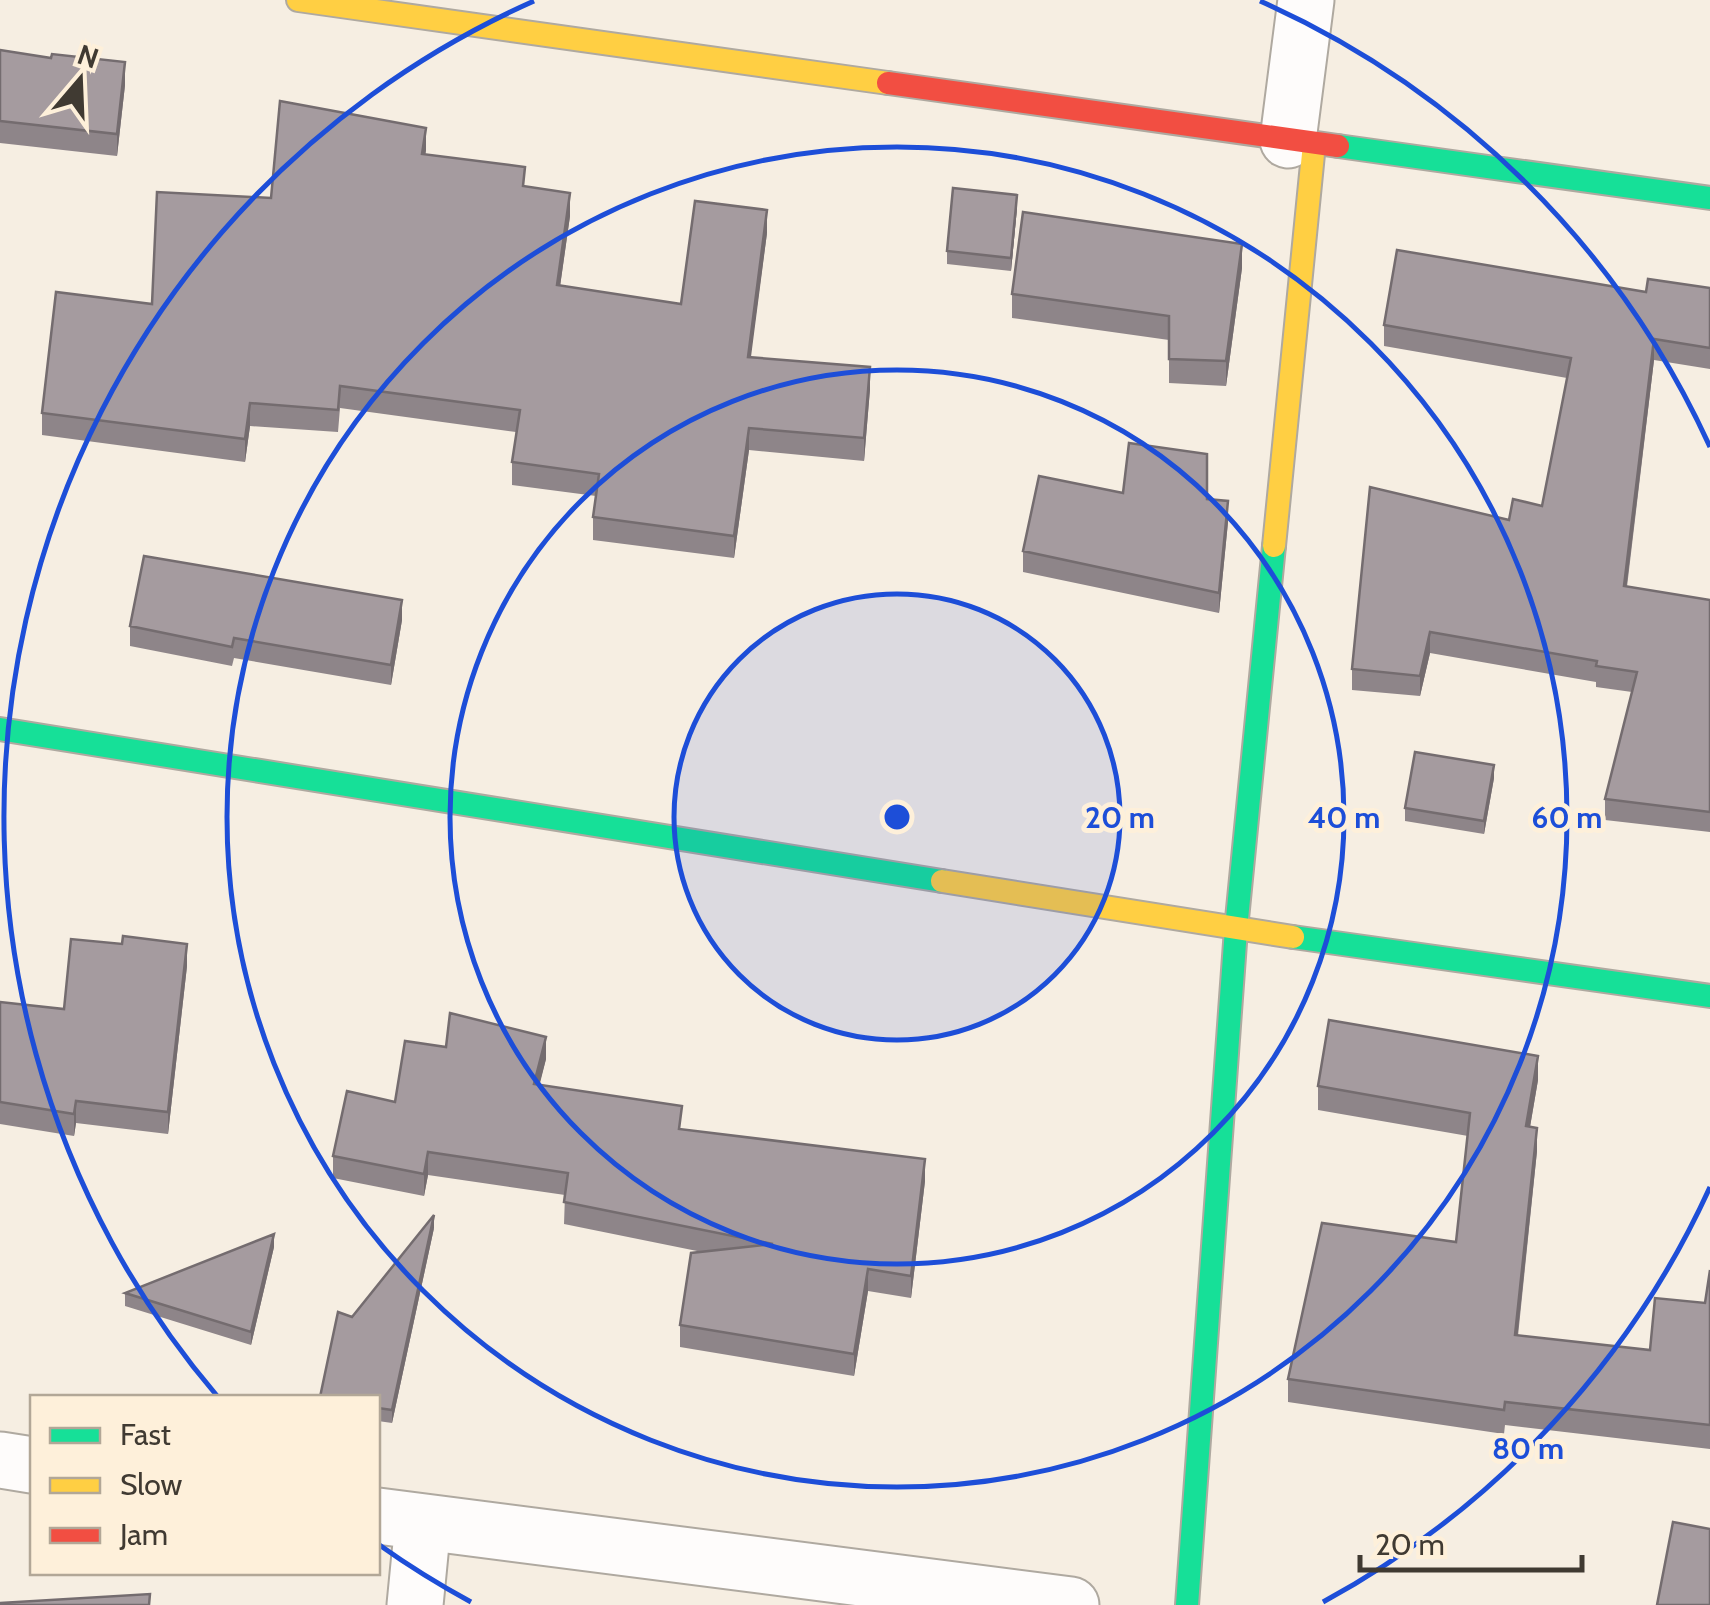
<svg xmlns="http://www.w3.org/2000/svg" width="1710" height="1605" font-family="Cabin,sans-serif">
	<style>
		.lines { fill: none; stroke-linecap: round; stroke-linejoin: round }
		.street-casing { stroke: #afa9a0; stroke-width: 59 }
		.fast-casing { stroke: #afa9a0; stroke-width: 26 }
		.slow-casing { stroke: #afa9a0; stroke-width: 26 }
		.jam-casing { stroke: #afa9a0; stroke-width: 26 }
		.street { stroke: #fefcfb; stroke-width: 55 }
		.fast { stroke: #16e098; stroke-width: 22 }
		.slow { stroke: #ffcf43; stroke-width: 22 }
		.jam { stroke: #f24e42; stroke-width: 22 }
		.wall { fill: #8e8589 }
		.shaded-wall { fill: #746c6f }
		.building { fill: #a59b9f; stroke: #746c6f; stroke-width: 2.5 }
		.ring { fill: none; stroke: #1d4ed8; stroke-width: 5 }
		.centre { fill: #1d4ed8; stroke: #fef0da; stroke-width: 5 }
		.ring-label { font-size: 30px; text-anchor: middle; font-weight: bold; fill: #1d4ed8; stroke: #fef0da; stroke-width: 10; stroke-linejoin: round; paint-order: stroke }
	</style>
	<rect width="100%" height="100%" fill="#f6eee2"/>
	<g class="lines">
		<defs>
			<path id="street" d="M 1288,140 L 1306,0
				M 0,1460 L 32,1465
				M 378,1516 L 1071,1605
				M 415,1605 L 423,1523"/>
			<path id="fast" d="M 1338,146 L 1710,198
				M 0,729 L 942,881
				M 1293,937 L 1710,996
				M 1187,1605 L 1236,929 L 1274,546"/>
			<path id="slow" d="M 298,0 L 888,83
				M 1274,546 L 1314,144
				M 942,881 L 1293,937"/>
			<path id="jam" d="M 888,83 L 1338,146"/>
		</defs>
		<!-- street casing -->
		<use href="#street" class="street-casing"/>
		<!-- fast casing -->
		<use href="#fast" class="fast-casing"/>
		<!-- slow casing -->
		<use href="#slow" class="slow-casing"/>
		<!-- jam casing -->
		<use href="#jam" class="jam-casing"/>
		<!-- street -->
		<use href="#street" class="street"/>
		<!-- fast -->
		<use href="#fast" class="fast"/>
		<!-- slow -->
		<use href="#slow" class="slow"/>
		<!-- jam -->
		<use href="#jam" class="jam"/>
	</g>
	<!-- wall -->
	<path class="wall" d="M 0,50 L 125,85 L 117,156 L 0,143 Z
		M 426,150 L 425,155 L 525,186 L 570,216 L 560,286 L 681,304 L 767,233 L 750,358 L 870,389 L 864,461 L 749,450 L 734,558 L 593,540 L 593,517 L 596,496 L 512,485 L 512,462 L 516,432 L 340,408 L 338,432 L 250,426 L 245,462 L 42,435 L 42,413 L 152,304 L 271,198 Z
		M 1017,208 L 1011,271 L 947,264 L 947,251 Z
		M 1242,268 L 1226,386 L 1169,383 L 1169,340 L 1012,318 L 1012,294 Z
		M 1710,288 L 1710,369 L 1654,360 L 1627,587 L 1710,600 L 1710,832 L 1605,820 L 1605,799 L 1632,692 L 1596,687 L 1596,682 L 1430,653 L 1420,696 L 1352,690 L 1352,669 L 1509,520 L 1542,506 L 1567,378 L 1384,346 L 1384,325 L 1646,292 Z
		M 1123,493 L 1228,522 L 1219,613 L 1023,572 L 1023,551 Z
		M 402,620 L 391,685 L 234,658 L 232,666 L 130,646 L 130,626 Z
		M 1494,778 L 1484,834 L 1405,821 L 1405,808 Z
		M 187,966 L 168,1134 L 76,1123 L 74,1136 L 0,1124 L 0,1002 L 64,1009 Z
		M 446,1047 L 546,1059 L 539,1085 L 682,1130 L 925,1181 L 911,1298 L 868,1291 L 854,1376 L 680,1347 L 680,1325 L 702,1252 L 564,1224 L 565,1195 L 428,1175 L 424,1196 L 333,1178 L 333,1156 L 395,1102 Z
		M 1538,1080 L 1530,1127 L 1537,1151 L 1518,1336 L 1650,1350 L 1705,1303 L 1710,1270 L 1710,1449 L 1505,1425 L 1504,1434 L 1288,1402 L 1288,1379 L 1456,1242 L 1468,1136 L 1318,1110 L 1318,1086 Z
		M 434,1228 L 392,1423 L 378,1421 L 378,1398 L 352,1317 Z
		M 274,1247 L 251,1345 L 125,1306 L 125,1293 Z"/>
	<!-- shaded-wall -->
	<path class="shaded-wall" d="M 125,62 L 125,85 L 117,156 L 117,134 Z
		M 426,128 L 426,150 L 422,177 L 422,154 Z
		M 570,193 L 570,216 L 557,308 L 557,285 Z
		M 1017,195 L 1017,208 L 1011,271 L 1011,258 Z
		M 767,210 L 767,233 L 748,380 L 748,357 Z
		M 1242,244 L 1242,268 L 1226,386 L 1226,361 Z
		M 1654,339 L 1654,360 L 1624,607 L 1624,586 Z
		M 870,367 L 870,389 L 864,461 L 864,438 Z
		M 250,403 L 250,426 L 245,462 L 245,439 Z
		M 749,428 L 749,450 L 734,558 L 734,536 Z
		M 1228,501 L 1228,522 L 1219,613 L 1219,593 Z
		M 402,600 L 402,620 L 391,685 L 391,665 Z
		M 1430,632 L 1430,653 L 1420,696 L 1420,676 Z
		M 1494,765 L 1494,778 L 1484,834 L 1484,821 Z
		M 187,944 L 187,966 L 168,1134 L 168,1112 Z
		M 546,1037 L 546,1059 L 534,1107 L 534,1084 Z
		M 1538,1056 L 1538,1080 L 1526,1150 L 1526,1126 Z
		M 76,1101 L 76,1123 L 74,1136 L 74,1114 Z
		M 1537,1128 L 1537,1151 L 1515,1359 L 1515,1335 Z
		M 428,1152 L 428,1175 L 424,1196 L 424,1174 Z
		M 925,1159 L 925,1181 L 911,1298 L 911,1276 Z
		M 434,1215 L 434,1228 L 392,1423 L 392,1410 Z
		M 274,1234 L 274,1247 L 251,1345 L 251,1332 Z
		M 868,1269 L 868,1291 L 854,1376 L 854,1354 Z"/>
	<!-- building -->
	<path class="building" d="M 0,50 L 51,58 L 52,54 L 125,62 L 117,134 L 0,121 Z
		M 280,101 L 426,128 L 422,154 L 525,167 L 523,186 L 570,193 L 557,285 L 681,304 L 695,201 L 767,210 L 748,357 L 870,367 L 864,438 L 749,428 L 734,536 L 593,517 L 599,474 L 512,462 L 520,410 L 340,386 L 338,410 L 250,403 L 245,439 L 42,413 L 56,292 L 152,304 L 157,192 L 271,198 Z
		M 953,188 L 1017,195 L 1011,258 L 947,251 Z
		M 1023,212 L 1242,244 L 1226,361 L 1169,359 L 1169,316 L 1012,294 Z
		M 1397,250 L 1646,292 L 1648,279 L 1710,288 L 1710,348 L 1654,339 L 1624,586 L 1710,600 L 1710,812 L 1605,799 L 1637,672 L 1596,666 L 1597,661 L 1430,632 L 1420,676 L 1352,669 L 1370,487 L 1509,520 L 1513,499 L 1542,506 L 1571,358 L 1384,325 Z
		M 1129,443 L 1207,454 L 1207,499 L 1228,501 L 1219,593 L 1023,551 L 1039,476 L 1123,493 Z
		M 144,556 L 402,600 L 391,665 L 234,638 L 232,647 L 130,626 Z
		M 1415,752 L 1494,765 L 1484,821 L 1405,808 Z
		M 123,936 L 187,944 L 168,1112 L 76,1101 L 74,1114 L 0,1102 L 0,1002 L 64,1009 L 71,939 L 122,944 Z
		M 450,1013 L 546,1037 L 534,1084 L 682,1106 L 679,1129 L 925,1159 L 911,1276 L 868,1269 L 854,1354 L 680,1325 L 691,1253 L 773,1244 L 564,1202 L 568,1173 L 428,1152 L 424,1174 L 333,1156 L 347,1091 L 395,1102 L 405,1041 L 446,1047 Z
		M 1329,1020 L 1538,1056 L 1526,1126 L 1537,1128 L 1515,1335 L 1650,1350 L 1655,1298 L 1705,1303 L 1710,1270 L 1710,1425 L 1505,1402 L 1504,1410 L 1288,1379 L 1322,1223 L 1456,1242 L 1470,1113 L 1318,1086 Z
		M 434,1215 L 392,1410 L 378,1408 L 378,1398 L 320,1397 L 338,1312 L 352,1317 Z
		M 274,1234 L 251,1332 L 125,1293 Z
		M 1673,1522 L 1710,1529 L 1710,1605 L 1657,1605 Z
		M 150,1594 L 149,1605 L 0,1605 L 0,1603 Z"/>
	<!-- distance rings -->
	<circle cx="897" cy="817" r="223" fill="#1d4ed8" fill-opacity=".12"/>
	<g class="ring">
		<circle cx="897" cy="817" r="223"/>
		<circle cx="897" cy="817" r="447"/>
		<circle cx="897" cy="817" r="670"/>
		<path d="M1710 1187A893 893 0 0 1 1323 1602M471 1602A893 893 0 0 1 378 1544M218 1397A893 893 0 0 1 534 1M1260 1A893 893 0 0 1 1710 447"/>
	</g>
	<circle cx="897" cy="817" r="15" class="centre"/>
	<g class="ring-label">
		<text x="1120" y="828">20 m</text>
		<text x="1344" y="828">40 m</text>
		<text x="1567" y="828">60 m</text>
		<text x="1528" y="1459">80 m</text>
	</g>
	<!-- legend -->
	<rect x="30" y="1395" width="350" height="180" fill="#fef0da" stroke="#b2a797" stroke-width="2.5"/>
	<rect x="50" y="1428" width="50" height="15" fill="#16e098" stroke="#b2a797" stroke-width="2.5"/>
	<text x="120" y="1445" font-size="30" fill="#403a32">Fast</text>
	<rect x="50" y="1478" width="50" height="15" fill="#ffcf43" stroke="#b2a797" stroke-width="2.5"/>
	<text x="120" y="1495" font-size="30" fill="#403a32">Slow</text>
	<rect x="50" y="1528" width="50" height="15" fill="#f24e42" stroke="#b2a797" stroke-width="2.5"/>
	<text x="120" y="1545" font-size="30" fill="#403a32">Jam</text>
	<!-- north arrow -->
	<g transform="translate(80 80) rotate(19)" stroke="#fef0da" stroke-width="8" paint-order="stroke">
	<path d="M0-8L18 38L0 25L-18 38Z" fill="#403a32"/>
	<text y="-15" font-size="28" font-weight="bold" text-anchor="middle" fill="#403a32">N</text>
	</g>
	<!-- scale -->
	<path d="M1360 1555v15h222v-15" fill="none" stroke="#403a32" stroke-width="5"/>
	<text x="1375" y="1555" font-size="30" fill="#403a32" stroke="#fef0da" stroke-width="8" paint-order="stroke">20 m</text>
</svg>
